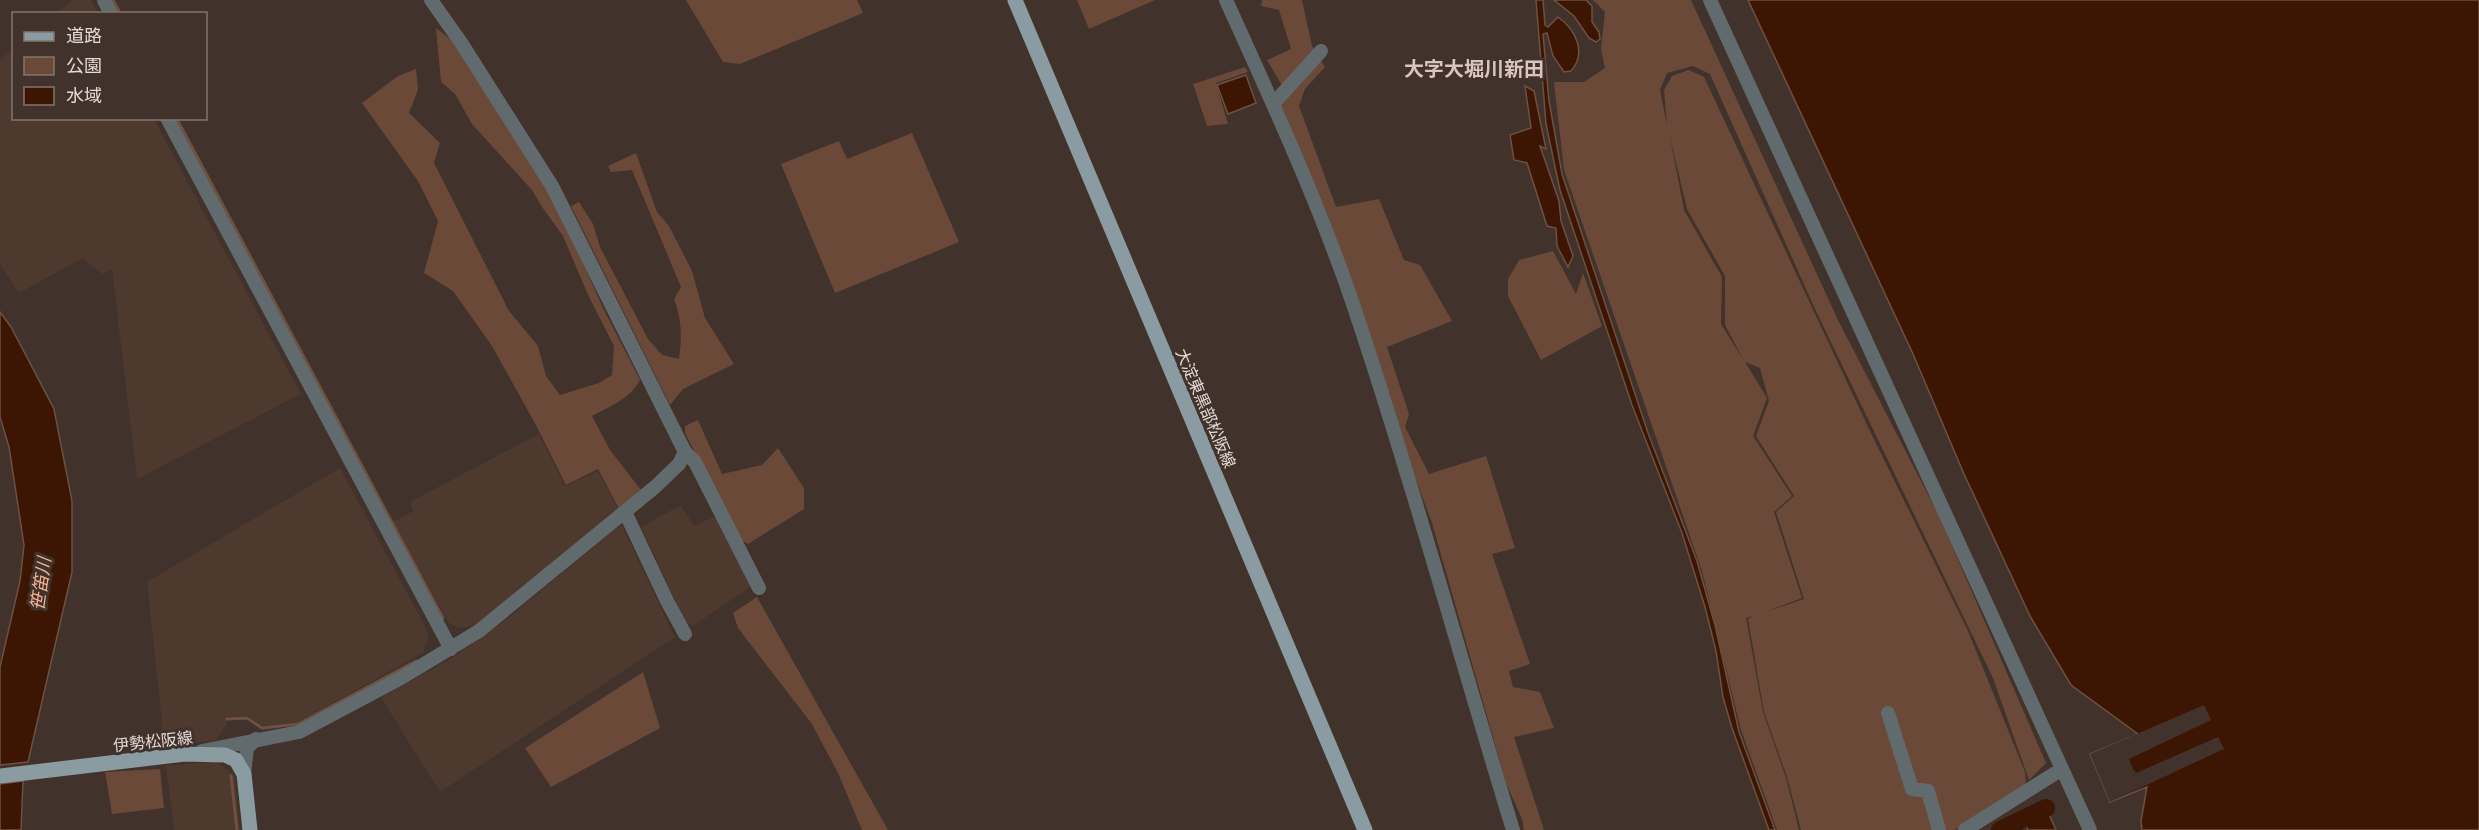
<svg xmlns="http://www.w3.org/2000/svg" width="2479" height="830" font-family="'Libre Baskerville','Noto Sans JP',serif">
	<style>
		.built { fill: #4e392f }
		.green { fill: #6b4939; fill-rule: evenodd }
		.water { fill: #3c1603; stroke: #6e5142; stroke-width: 1.5 }
		.pier { fill: #41322b }
		.lines { fill: none; stroke-linecap: round; stroke-linejoin: round }
		.stream { stroke: #6e5142; stroke-width: 3 }
		.river { stroke: #3c1603; stroke-width: 18 }
		.minor { stroke: #616a6c; stroke-width: 14 }
		.major { stroke: #8a9ca1; stroke-width: 15 }
		.labels { text-anchor: middle; dominant-baseline: central; stroke-width: 6; stroke-linejoin: round; paint-order: stroke }
		.street-label { font-size: 16px; fill: #e4dad6; stroke: #41322b }
		.water-label { font-size: 18px; font-style: italic; fill: #f5b192; stroke: #41322b }
		.quarter-label { font-size: 20px; font-weight: bold; fill: #d9c5bc; stroke: #41322b }
	</style>
	<rect width="100%" height="100%" fill="#41322b"/>
	<!-- built -->
	<path class="built" d="M 73,0 L 91,0 L 98,13 L 57,13 Z
		M 13,49 L 14,118 L 154,119 L 301,394 L 137,479 L 112,269 L 102,274 L 83,258 L 19,293 L 0,264 L 0,60 Z
		M 539,434 L 565,486 L 598,471 L 618,510 L 475,626 L 458,628 L 449,623 L 445,616 L 393,522 L 413,511 L 410,502 Z
		M 340,468 L 425,626 L 429,637 L 423,653 L 298,722 L 263,726 L 248,716 L 227,717 L 227,724 L 215,741 L 169,745 L 164,741 L 147,582 Z
		M 681,505 L 694,526 L 716,516 L 753,585 L 693,626 L 685,622 L 641,527 Z
		M 621,524 L 675,637 L 440,792 L 381,698 L 455,656 L 507,619 Z
		M 216,761 L 235,776 L 240,830 L 174,830 L 166,766 Z"/>
	<!-- green -->
	<path class="green" d="M 686,0 L 857,0 L 863,13 L 740,64 L 723,62 Z
		M 1077,0 L 1155,0 L 1089,29 Z
		M 1262,0 L 1302,0 L 1312,46 L 1325,67 L 1305,89 L 1299,106 L 1336,207 L 1379,199 L 1404,260 L 1420,265 L 1452,321 L 1387,347 L 1409,414 L 1405,427 L 1429,474 L 1486,456 L 1515,548 L 1492,554 L 1530,664 L 1509,671 L 1513,687 L 1540,692 L 1554,728 L 1514,737 L 1544,830 L 1524,830 L 1522,819 L 1506,783 L 1432,523 L 1278,107 L 1287,94 L 1267,60 L 1291,49 L 1279,10 L 1261,6 Z
		M 1593,0 L 1691,0 L 1838,320 L 1939,516 L 2046,763 L 2029,780 L 1993,678 L 1815,309 L 1710,74 L 1693,66 L 1667,73 L 1660,90 L 1667,125 L 1664,90 L 1672,76 L 1689,70 L 1704,77 L 1869,429 L 1968,631 L 2025,772 L 2026,785 L 1955,830 L 1801,830 L 1787,777 L 1764,712 L 1748,619 L 1753,616 L 1746,618 L 1763,712 L 1786,778 L 1799,830 L 1777,830 L 1741,730 L 1702,571 L 1564,170 L 1554,82 L 1584,82 L 1605,68 L 1601,49 L 1605,12 ZM 1670,137 L 1687,209 L 1725,276 L 1725,325 L 1744,361 L 1721,324 L 1722,277 L 1684,210 ZM 1745,362 L 1760,368 L 1769,401 L 1756,436 L 1794,496 L 1776,512 L 1804,599 L 1765,612 L 1802,598 L 1774,512 L 1792,496 L 1753,436 L 1767,398 Z
		M 436,28 L 454,42 L 551,191 L 603,308 L 640,380 C 631,398 609,407 592,416 L 610,450 L 641,490 L 619,509 L 598,469 L 566,485 L 537,427 L 492,346 L 453,291 L 424,273 L 438,221 L 418,181 L 362,103 L 398,76 L 416,69 L 418,90 L 409,113 L 440,143 L 434,163 L 509,311 L 538,346 L 546,376 L 560,395 L 599,383 L 612,375 L 614,346 L 589,297 L 563,236 L 542,207 L 532,190 L 472,124 L 455,94 L 441,82 Z
		M 1245,67 L 1248,72 L 1216,83 L 1228,124 L 1207,126 L 1193,84 Z
		M 912,133 L 959,242 L 835,293 L 781,164 L 839,141 L 847,159 Z
		M 636,153 L 657,212 L 669,226 L 692,271 L 705,318 L 734,364 L 683,389 L 670,405 L 571,206 L 579,202 L 593,224 L 600,247 L 648,339 L 662,355 L 679,359 C 682,338 682,320 674,299 L 681,287 L 632,170 L 611,172 L 608,166 Z
		M 1553,251 L 1576,294 L 1583,273 L 1602,326 L 1541,360 L 1508,296 L 1508,279 L 1519,260 Z
		M 698,420 L 722,474 L 762,465 L 778,448 L 804,488 L 804,509 L 748,544 L 738,538 L 685,433 L 685,426 Z
		M 757,597 L 888,830 L 862,830 L 838,773 L 812,724 L 738,628 L 733,613 Z
		M 643,672 L 660,728 L 551,787 L 525,748 Z
		M 160,769 L 164,808 L 112,814 L 105,772 Z"/>
	<!-- water -->
	<path class="water" d="M 1536,0 L 1543,0 L 1545,25 L 1548,27 L 1558,17 C 1576,30 1587,53 1571,71 L 1564,72 L 1553,56 L 1547,33 L 1543,34 L 1549,101 L 1562,174 L 1648,433 L 1697,561 L 1715,625 L 1739,732 L 1775,830 L 1769,830 L 1732,728 L 1723,697 L 1716,651 L 1705,607 L 1682,533 L 1632,405 L 1560,190 L 1546,124 Z
		M 1554,0 L 1586,0 L 1592,6 L 1592,22 L 1599,32 L 1600,39 L 1596,42 L 1589,38 L 1574,16 Z
		M 1748,0 L 2479,0 L 2479,830 L 2142,830 L 2141,821 L 2147,787 L 2110,802 L 2090,754 L 2138,734 L 2071,685 L 2030,616 L 1964,474 L 1913,354 Z
		M 1246,75 L 1256,103 L 1228,114 L 1217,85 Z
		M 1525,86 L 1534,91 L 1546,149 L 1540,146 L 1559,201 L 1561,221 L 1573,256 L 1568,267 L 1557,246 L 1556,228 L 1547,226 L 1527,163 L 1514,160 L 1510,135 L 1531,128 Z
		M 0,312 L 11,327 L 54,409 L 72,501 L 72,572 L 28,762 L 0,765 L 0,667 L 20,581 L 24,545 L 9,447 L 0,417 Z
		M 23,781 L 21,830 L 0,830 L 0,784 Z
		M 2045,805 L 2056,830 L 2028,830 L 2020,815 Z"/>
	<!-- pier -->
	<path class="pier" d="M 2204,705 L 2211,720 L 2129,759 L 2133,769 L 2136,773 L 2218,737 L 2224,749 L 2110,802 L 2090,754 Z"/>
	<g class="lines">
		<!-- stream -->
		<path class="stream" d="M 113,0 L 119,11
			M 178,121 L 443,618
			M 227,719 L 247,718 L 262,728 L 298,724 L 416,661
			M 231,776 L 237,830"/>
		<!-- river -->
		<path class="river" d="M 2000,830 L 2046,808"/>
		<!-- minor -->
		<path class="minor" d="M 104,0 L 111,14
			M 431,0 L 462,44 L 552,186 L 685,452 L 695,462 L 759,588
			M 1226,0 C 1274,106 1323,212 1359,322 C 1415,490 1461,661 1513,830
			M 1710,0 L 2090,830
			M 1273,104 L 1321,51
			M 167,118 L 451,649
			M 625,512 L 667,601 L 685,634
			M 1888,713 L 1912,789 L 1928,791 L 1939,830
			M 202,751 L 299,732 L 401,678 L 479,631 L 655,487 L 679,464 L 685,452
			M 244,774 L 247,748 L 256,739
			M 1965,830 L 2062,769"/>
		<!-- major -->
		<path class="major" d="M 1015,0 L 1365,830
			M 0,776 L 185,754 L 225,755 L 236,760 L 244,774 L 250,830"/>
	</g>
	<g class="labels">
		<!-- street labels -->
		<g class="street-label">
			<text transform="translate(1206 408) rotate(67)">大淀東黒部松阪線</text>
			<text transform="translate(153 741) rotate(-6)">伊勢松阪線</text>
		</g>
		<!-- water labels -->
		<g class="water-label">
			<text transform="translate(41 584) rotate(-82)">笹笛川</text>
		</g>
		<!-- quarter labels -->
		<g class="quarter-label">
			<text x="1474" y="69">大字大堀川新田</text>
		</g>
	</g>
	<!-- legend -->
	<rect x="12" y="12" width="195" height="108" fill="#41322b" stroke="#82756f" stroke-width="1.5"/>
	<rect x="24" y="32" width="30" height="9" fill="#8a9ca1" stroke="#82756f" stroke-width="1.5"/>
	<text x="66" y="42" font-size="18" fill="#e4dad6">道路</text>
	<rect x="24" y="57" width="30" height="18" fill="#6b4939" stroke="#82756f" stroke-width="1.5"/>
	<text x="66" y="72" font-size="18" fill="#e4dad6">公園</text>
	<rect x="24" y="87" width="30" height="18" fill="#3c1603" stroke="#82756f" stroke-width="1.5"/>
	<text x="66" y="102" font-size="18" fill="#e4dad6">水域</text>
</svg>
